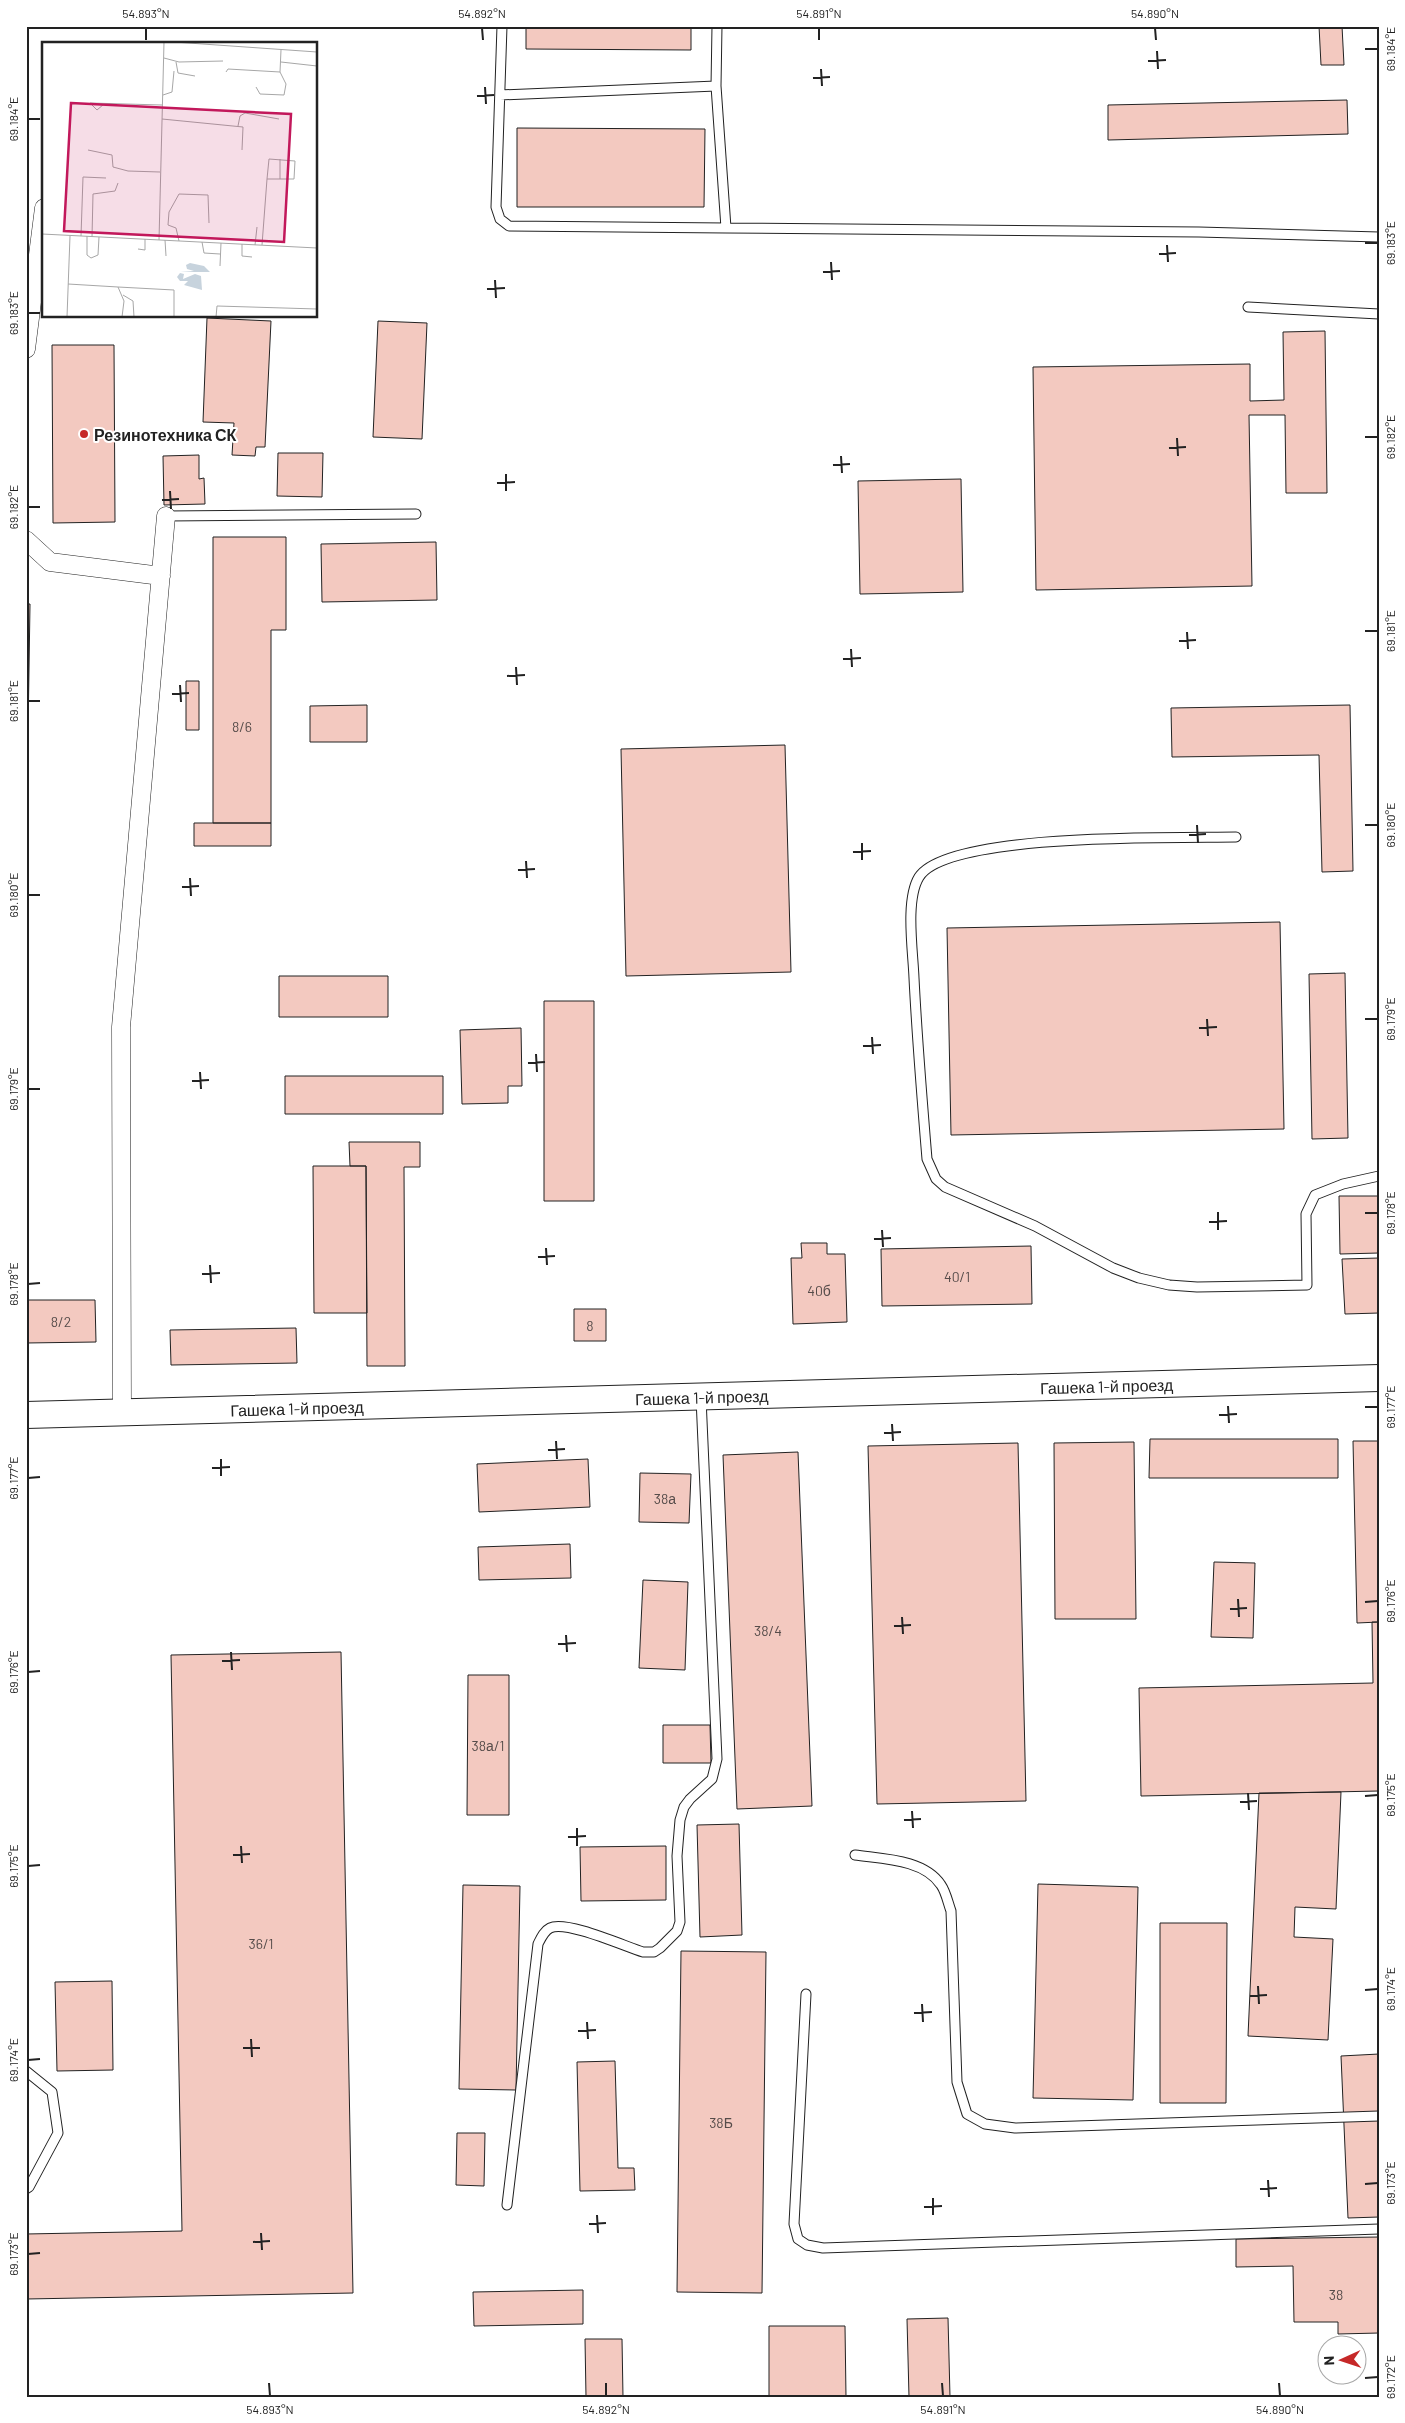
<svg xmlns="http://www.w3.org/2000/svg" width="1405" height="2423" font-family="Barlow,sans-serif">
	<style>
		.building { fill: #f3c9c0; stroke: #222 }
		.lines { fill: none; stroke-linecap: round; stroke-linejoin: round }
		.lane-casing { stroke: #222; stroke-width: 11 }
		.street-casing { stroke: #222; stroke-width: 19 }
		.secondary-casing { stroke: #222; stroke-width: 28 }
		.lane { stroke: #fff; stroke-width: 9 }
		.street { stroke: #fff; stroke-width: 18 }
		.secondary { stroke: #fff; stroke-width: 26 }
		.ticks { fill: none; stroke: #222; stroke-width: 2 }
		.poi-dot { fill: #c62828; stroke: #fff; stroke-width: 2 }
		.labels { text-anchor: middle; dominant-baseline: central; stroke-width: 4; stroke-linejoin: round; paint-order: stroke }
		.number-label { font-size: 14px; fill: #564c4a }
		.poi-label { font-size: 16px; font-weight: bold; fill: #222; stroke: #fff; text-anchor: start }
		.street-label { font-size: 16px; fill: #222; stroke: #fff }
		.inset-road { fill: none; stroke: #a7a7a7; stroke-width: 1 }
		.view { fill: #c2185b; fill-opacity: 0.15; stroke: #c2185b; stroke-width: 2.5 }
		.inset-edge { fill: none; stroke: #222; stroke-width: 2.5 }
		.neatline { fill: none; stroke: #222; stroke-width: 2 }
		.ticks-label { font-size: 12px; text-anchor: middle; fill: #222 }
	</style>
	<rect width="100%" height="100%" fill="#fff"/>
	<!-- building -->
	<path class="building" d="M 526,26 L 691,26 L 691,50 L 526,49 Z
		M 1319,26 L 1342,26 L 1344,65 L 1321,65 Z
		M 1347,100 L 1348,134 L 1108,140 L 1108,105 Z
		M 517,128 L 705,129 L 704,207 L 517,207 Z
		M 207,318 L 271,321 L 265,447 L 256,447 L 255,456 L 232,455 L 234,423 L 203,422 Z
		M 378,321 L 427,323 L 422,439 L 373,437 Z
		M 1325,331 L 1327,493 L 1286,493 L 1285,415 L 1249,415 L 1252,586 L 1036,590 L 1033,367 L 1250,364 L 1250,401 L 1284,400 L 1283,332 Z
		M 52,345 L 114,345 L 115,522 L 53,523 Z
		M 278,453 L 323,453 L 322,497 L 277,496 Z
		M 199,455 L 199,479 L 204,478 L 205,504 L 164,505 L 163,456 Z
		M 961,479 L 963,592 L 860,594 L 858,481 Z
		M 213,537 L 286,537 L 286,630 L 271,630 L 271,823 L 213,823 Z
		M 436,542 L 437,600 L 322,602 L 321,544 Z
		M 26,604 L 30,604 L 27,799 L 26,799 Z
		M 186,681 L 199,681 L 199,730 L 186,730 Z
		M 367,705 L 367,742 L 310,742 L 310,706 Z
		M 1350,705 L 1353,871 L 1322,872 L 1319,755 L 1172,757 L 1171,708 Z
		M 785,745 L 791,972 L 626,976 L 621,749 Z
		M 194,823 L 271,823 L 271,846 L 194,846 Z
		M 1280,922 L 1284,1129 L 951,1135 L 947,928 Z
		M 1345,973 L 1348,1138 L 1312,1139 L 1309,974 Z
		M 279,976 L 388,976 L 388,1017 L 279,1017 Z
		M 544,1001 L 594,1001 L 594,1201 L 544,1201 Z
		M 521,1028 L 522,1086 L 508,1086 L 508,1103 L 462,1104 L 460,1030 Z
		M 285,1076 L 443,1076 L 443,1114 L 285,1114 Z
		M 349,1142 L 420,1142 L 420,1167 L 404,1167 L 405,1366 L 367,1366 L 366,1166 L 350,1166 Z
		M 313,1166 L 366,1166 L 367,1313 L 314,1313 Z
		M 1339,1196 L 1379,1196 L 1379,1253 L 1340,1254 Z
		M 801,1243 L 827,1243 L 827,1254 L 845,1254 L 847,1322 L 793,1324 L 791,1258 L 802,1258 Z
		M 1031,1246 L 1032,1304 L 882,1306 L 881,1249 Z
		M 1379,1258 L 1379,1313 L 1345,1314 L 1342,1259 Z
		M 26,1300 L 95,1300 L 96,1342 L 26,1343 Z
		M 574,1309 L 606,1309 L 606,1341 L 574,1341 Z
		M 296,1328 L 297,1363 L 171,1365 L 170,1330 Z
		M 1150,1439 L 1338,1439 L 1338,1478 L 1149,1478 Z
		M 1353,1441 L 1379,1441 L 1379,1622 L 1357,1623 Z
		M 1134,1442 L 1136,1619 L 1055,1619 L 1054,1443 Z
		M 1018,1443 L 1026,1801 L 877,1804 L 868,1446 Z
		M 798,1452 L 812,1806 L 737,1809 L 723,1455 Z
		M 588,1459 L 590,1507 L 479,1512 L 477,1464 Z
		M 640,1473 L 691,1474 L 689,1523 L 639,1522 Z
		M 570,1544 L 571,1578 L 479,1580 L 478,1547 Z
		M 1214,1562 L 1255,1563 L 1253,1638 L 1211,1637 Z
		M 643,1580 L 688,1582 L 685,1670 L 639,1668 Z
		M 1372,1622 L 1379,1622 L 1379,1791 L 1141,1796 L 1139,1688 L 1373,1683 Z
		M 341,1652 L 353,2293 L 26,2299 L 26,2234 L 182,2231 L 171,1655 Z
		M 468,1675 L 509,1675 L 509,1815 L 467,1815 Z
		M 663,1725 L 710,1725 L 711,1763 L 663,1763 Z
		M 1341,1792 L 1336,1909 L 1295,1907 L 1294,1937 L 1333,1939 L 1328,2040 L 1248,2036 L 1259,1793 Z
		M 739,1824 L 742,1935 L 700,1937 L 697,1825 Z
		M 666,1846 L 666,1900 L 581,1901 L 580,1847 Z
		M 1038,1884 L 1138,1887 L 1133,2100 L 1033,2098 Z
		M 463,1885 L 520,1886 L 516,2090 L 459,2089 Z
		M 1160,1923 L 1227,1923 L 1226,2103 L 1160,2103 Z
		M 681,1951 L 766,1952 L 762,2293 L 677,2292 Z
		M 112,1981 L 113,2070 L 57,2071 L 55,1982 Z
		M 1379,2054 L 1379,2217 L 1348,2218 L 1341,2056 Z
		M 615,2061 L 618,2168 L 634,2168 L 635,2190 L 580,2191 L 577,2062 Z
		M 457,2133 L 485,2133 L 484,2186 L 456,2185 Z
		M 1379,2237 L 1379,2333 L 1338,2334 L 1338,2322 L 1294,2322 L 1293,2266 L 1236,2267 L 1236,2239 Z
		M 583,2290 L 583,2324 L 474,2326 L 473,2292 Z
		M 948,2318 L 950,2397 L 909,2397 L 907,2319 Z
		M 769,2326 L 845,2326 L 846,2397 L 769,2397 Z
		M 585,2339 L 622,2339 L 623,2397 L 586,2397 Z"/>
	<g class="lines">
		<defs>
			<path id="lane" d="M 502,26 L 496,207 L 500,219 L 509,226 L 726,228
				M 717,26 L 716,86 L 726,228 L 1199,232 L 1379,237
				M 500,95 L 716,86
				M 1248,307 L 1379,314
				M 166,516 L 416,514
				M 1236,837 C 1180,838 947,832 919,877 C 905,900 913,951 914,978 C 917,1039 922,1099 927,1159 L 936,1179 L 945,1187 L 1035,1226 L 1113,1268 L 1139,1278 L 1169,1285 L 1197,1287 L 1307,1285 L 1306,1214 L 1315,1195 L 1343,1184 L 1379,1176
				M 855,1855 C 882,1859 924,1859 941,1885 C 946,1892 948,1903 951,1911 L 957,2082 L 967,2114 L 985,2124 L 1015,2128 L 1379,2116
				M 806,1994 L 794,2224 L 798,2239 L 807,2245 L 823,2248 L 1379,2229
				M 26,2071 L 52,2092 L 58,2133 L 29,2187 L 26,2189
				M 507,2205 L 538,1944 C 541,1938 544,1931 550,1928 C 566,1920 624,1946 643,1952 L 654,1952 L 660,1948 L 677,1931 L 680,1922 L 677,1856 L 680,1820 L 684,1807 L 690,1799 L 712,1779 L 717,1759 L 701,1398"/>
			<path id="street" d="M 26,349 L 44,208
				M 26,540 L 50,562 L 161,576
				M 122,1412 L 121,1027 L 166,516"/>
			<g id="secondary">
				<path id="s1" d="M 26,1415 L 1379,1378"/>
			</g>
		</defs>
		<!-- lane casing -->
		<use href="#lane" class="lane-casing"/>
		<!-- street casing -->
		<use href="#street" class="street-casing"/>
		<!-- secondary casing -->
		<use href="#secondary" class="secondary-casing"/>
		<!-- lane -->
		<use href="#lane" class="lane"/>
		<!-- street -->
		<use href="#street" class="street"/>
		<!-- secondary -->
		<use href="#secondary" class="secondary"/>
	</g>
	<!-- ticks -->
	<path class="ticks" d="M 146,28 L 146,40M 482,28 L 483,40M 819,28 L 819,40M 1155,28 L 1156,40M 1365,49 L 1378,49M 1157,51 L 1158,69M 1148,61 L 1166,60M 821,69 L 822,86M 813,78 L 830,77M 485,87 L 486,104M 477,96 L 494,95M 28,119 L 40,119M 1365,243 L 1378,243M 1167,245 L 1168,262M 1159,254 L 1176,253M 831,262 L 832,280M 823,272 L 840,271M 495,280 L 496,298M 487,289 L 505,288M 28,313 L 40,313M 1365,437 L 1378,437M 1177,438 L 1178,456M 1169,448 L 1186,447M 841,456 L 842,473M 833,465 L 850,464M 506,474 L 506,491M 497,483 L 515,482M 170,491 L 171,509M 162,500 L 179,499M 28,507 L 40,507M 1365,631 L 1378,631M 1187,632 L 1188,649M 1179,641 L 1196,640M 851,649 L 852,667M 843,659 L 861,658M 516,667 L 517,685M 507,676 L 525,675M 180,685 L 181,702M 172,694 L 189,693M 28,701 L 40,701M 1197,825 L 1198,843M 1365,825 L 1378,825M 1189,835 L 1206,834M 862,843 L 862,860M 853,852 L 871,851M 526,861 L 527,878M 518,870 L 535,869M 190,878 L 191,896M 182,887 L 199,886M 28,895 L 40,895M 1207,1019 L 1208,1036M 1365,1019 L 1378,1019M 1199,1028 L 1217,1027M 872,1037 L 873,1054M 863,1046 L 881,1045M 536,1054 L 537,1072M 528,1063 L 545,1062M 200,1072 L 201,1089M 192,1081 L 209,1080M 28,1089 L 40,1089M 1218,1212 L 1218,1230M 1365,1213 L 1378,1213M 1209,1222 L 1227,1221M 882,1230 L 883,1247M 874,1239 L 891,1238M 546,1248 L 547,1265M 538,1257 L 555,1256M 210,1265 L 211,1283M 202,1274 L 220,1273M 28,1284 L 40,1283M 1228,1406 L 1229,1423M 1365,1407 L 1378,1407M 1219,1415 L 1237,1414M 892,1424 L 893,1441M 884,1433 L 901,1432M 556,1441 L 557,1459M 548,1450 L 565,1449M 221,1459 L 221,1476M 212,1468 L 230,1467M 28,1478 L 40,1477M 1238,1599 L 1239,1617M 1365,1602 L 1378,1601M 1230,1609 L 1247,1608M 902,1617 L 903,1634M 894,1626 L 911,1625M 566,1635 L 567,1652M 558,1644 L 576,1643M 231,1652 L 232,1670M 222,1661 L 240,1660M 28,1672 L 40,1671M 1248,1793 L 1249,1810M 1365,1796 L 1378,1795M 1240,1802 L 1257,1801M 912,1811 L 913,1828M 904,1820 L 921,1819M 577,1828 L 577,1846M 568,1837 L 586,1836M 241,1846 L 242,1863M 233,1855 L 250,1854M 28,1866 L 40,1865M 1258,1986 L 1259,2004M 1365,1990 L 1378,1989M 1250,1996 L 1267,1995M 922,2004 L 923,2022M 914,2013 L 932,2012M 587,2022 L 588,2039M 578,2031 L 596,2030M 251,2039 L 252,2057M 243,2048 L 260,2048M 28,2060 L 40,2059M 1268,2180 L 1269,2197M 1365,2184 L 1378,2183M 1260,2189 L 1277,2188M 933,2198 L 933,2215M 924,2207 L 942,2206M 597,2215 L 598,2233M 589,2224 L 606,2223M 261,2233 L 262,2250M 253,2242 L 270,2241M 28,2254 L 40,2253M 1365,2378 L 1378,2377M 269,2383 L 270,2396M 606,2383 L 606,2396M 942,2383 L 943,2396M 1279,2383 L 1280,2396"/>
	<!-- markers -->
	<circle class="poi-dot" cx="84" cy="434" r="5"/>
	<g class="labels">
		<!-- number labels -->
		<g class="number-label">
			<text x="242" y="726">8/6</text>
			<text x="957" y="1276">40/1</text>
			<text x="819" y="1290">40б</text>
			<text x="61" y="1321">8/2</text>
			<text x="590" y="1325">8</text>
			<text x="665" y="1498">38а</text>
			<text x="768" y="1630">38/4</text>
			<text x="488" y="1745">38а/1</text>
			<text x="261" y="1943">36/1</text>
			<text x="721" y="2122">38Б</text>
			<text x="1336" y="2294">38</text>
		</g>
		<!-- poi labels -->
		<g class="poi-label">
			<text x="94" y="434">Резинотехника СК</text>
		</g>
		<!-- street labels -->
		<g class="street-label">
			<text stroke="none"><textPath href="#s1" startOffset="1081">Гашека 1-й проезд</textPath></text>
			<text stroke="none"><textPath href="#s1" startOffset="676">Гашека 1-й проезд</textPath></text>
			<text stroke="none"><textPath href="#s1" startOffset="271">Гашека 1-й проезд</textPath></text>
		</g>
	</g>
	<!-- overview -->
	<g transform="translate(42 42)">
		<rect width="275" height="275" fill="#fff"/>
		<path d="M 148,221 L 162,224 L 168,230 L 138,230 L 152,229 L 145,227 L 144,223 ZM 138,231 L 142,232 L 141,237 L 153,232 L 159,234 L 160,248 L 142,243 L 146,239 L 138,239 L 135,235 Z" fill="#c7d3dd"/>
		<path class="inset-road" d="M 132,0 L 275,10M 122,16 L 137,20 L 181,19M 134,20 L 136,31 L 153,34M 239,20 L 275,24M 184,30 L 186,27 L 238,30 L 239,8M 214,45 L 218,52 L 242,53 L 244,42 L 238,30M 121,53 L 130,50 L 132,29M 62,62 L 55,68 L 48,61 L 120,63M 120,77 L 201,85 L 200,108M 196,84 L 198,74 L 203,71 L 237,77M 46,108 L 70,113 L 71,125 L 86,129 L 118,130M 238,137 L 238,117M 0,192 L 275,206M 39,194 L 41,135 L 64,136M 45,194 L 45,213 L 49,216 L 56,213 L 57,195M 50,195 L 51,152 L 73,149 L 76,141M 117,198 L 122,0M 123,198 L 124,214M 137,199 L 134,186 L 126,183 L 127,170 L 137,152 L 166,153 L 167,181M 160,200 L 162,211 L 178,212M 200,202 L 200,214 L 210,215M 213,203 L 215,185M 220,203 L 225,137 L 252,137 L 253,119 L 227,117 L 225,137M 96,207 L 103,208 L 103,197M 178,224 L 179,201M 26,242 L 76,245 L 82,259 L 80,275M 76,245 L 132,248 L 132,275M 81,253 L 91,259 L 92,275M 25,275 L 28,194M 174,275 L 175,264 L 275,267"/>
		<path class="view" d="M 29,61 L 249,72 L 242,200 L 22,189 Z"/>
		<rect width="275" height="275" class="inset-edge"/>
	</g>
	<!-- border -->
	<rect width="1405" height="2423" fill="none" stroke="#ffffff" stroke-width="55"/>
	<!-- north arrow -->
	<g transform="translate(1342 2360) rotate(267)"><circle r="24" fill="#ffffff" stroke="#a7a7a7"/>
	<path d="M0-4L9 19L0 12L-9 19Z" fill="#c62828"/>
	<text y="-8" font-size="14" font-weight="bold" text-anchor="middle" fill="#222222">N</text>
	</g>
	<rect x="28" y="28" width="1350" height="2368" class="neatline"/>
	<g class="ticks-label">
		<text x="146" y="18">54.893°N</text>
		<text x="482" y="18">54.892°N</text>
		<text x="819" y="18">54.891°N</text>
		<text x="1155" y="18">54.890°N</text>
		<text transform="translate(1391 49) rotate(-90)" y="4">69.184°E</text>
		<text transform="translate(14 119) rotate(-90)" y="4">69.184°E</text>
		<text transform="translate(1391 243) rotate(-90)" y="4">69.183°E</text>
		<text transform="translate(14 313) rotate(-90)" y="4">69.183°E</text>
		<text transform="translate(1391 437) rotate(-90)" y="4">69.182°E</text>
		<text transform="translate(14 507) rotate(-90)" y="4">69.182°E</text>
		<text transform="translate(1391 631) rotate(-90)" y="4">69.181°E</text>
		<text transform="translate(14 701) rotate(-90)" y="4">69.181°E</text>
		<text transform="translate(1391 825) rotate(-90)" y="4">69.180°E</text>
		<text transform="translate(14 895) rotate(-90)" y="4">69.180°E</text>
		<text transform="translate(1391 1019) rotate(-90)" y="4">69.179°E</text>
		<text transform="translate(14 1089) rotate(-90)" y="4">69.179°E</text>
		<text transform="translate(1391 1213) rotate(-90)" y="4">69.178°E</text>
		<text transform="translate(14 1284) rotate(-90)" y="4">69.178°E</text>
		<text transform="translate(1391 1407) rotate(-90)" y="4">69.177°E</text>
		<text transform="translate(14 1478) rotate(-90)" y="4">69.177°E</text>
		<text transform="translate(1391 1601) rotate(-90)" y="4">69.176°E</text>
		<text transform="translate(14 1672) rotate(-90)" y="4">69.176°E</text>
		<text transform="translate(1391 1795) rotate(-90)" y="4">69.175°E</text>
		<text transform="translate(14 1866) rotate(-90)" y="4">69.175°E</text>
		<text transform="translate(1391 1989) rotate(-90)" y="4">69.174°E</text>
		<text transform="translate(14 2060) rotate(-90)" y="4">69.174°E</text>
		<text transform="translate(1391 2183) rotate(-90)" y="4">69.173°E</text>
		<text transform="translate(14 2254) rotate(-90)" y="4">69.173°E</text>
		<text transform="translate(1391 2377) rotate(-90)" y="4">69.172°E</text>
		<text x="270" y="2414">54.893°N</text>
		<text x="606" y="2414">54.892°N</text>
		<text x="943" y="2414">54.891°N</text>
		<text x="1280" y="2414">54.890°N</text>
	</g>
</svg>
